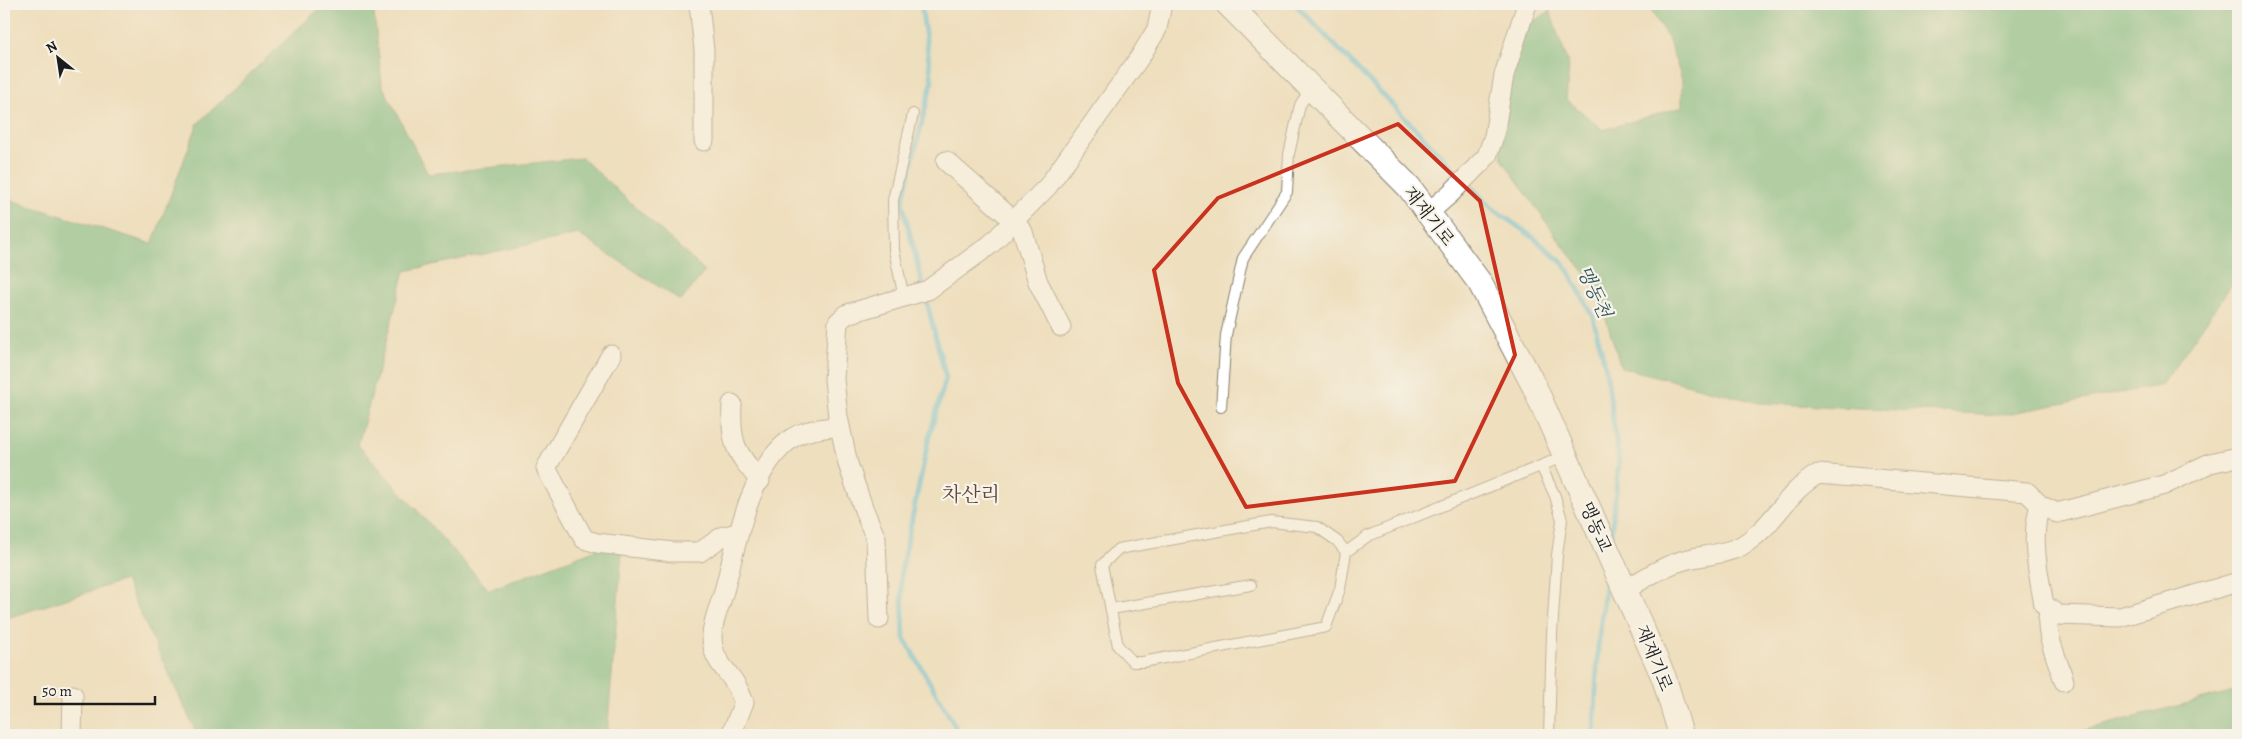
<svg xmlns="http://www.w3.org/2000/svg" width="2242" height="739" font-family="Alegreya,'Noto Serif KR',serif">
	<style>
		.forest { fill: #6bb984; stroke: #446a50 }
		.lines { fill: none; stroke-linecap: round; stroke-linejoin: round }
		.stream { stroke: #5dc0dc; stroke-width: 5 }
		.service-casing { stroke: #857e6d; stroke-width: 12 }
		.minor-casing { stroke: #857e6d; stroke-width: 21 }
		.tertiary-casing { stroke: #857e6d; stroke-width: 26 }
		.service { stroke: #fff; stroke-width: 10 }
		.minor { stroke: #fff; stroke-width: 19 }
		.tertiary { stroke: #fff; stroke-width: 24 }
		.marked { fill: none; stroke: #c8321e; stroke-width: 4; stroke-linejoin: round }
		.labels { text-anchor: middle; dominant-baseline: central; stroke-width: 4.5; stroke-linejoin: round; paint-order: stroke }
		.street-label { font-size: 18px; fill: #1c1c1c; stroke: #f7f3e8 }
		.water-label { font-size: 19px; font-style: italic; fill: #33555f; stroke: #f7f3e8 }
		.quarter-label { font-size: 20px; fill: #62463c; stroke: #f7f3e8 }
	</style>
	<rect width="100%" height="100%" fill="#f7f3e8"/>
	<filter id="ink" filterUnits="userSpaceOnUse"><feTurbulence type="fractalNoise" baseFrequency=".02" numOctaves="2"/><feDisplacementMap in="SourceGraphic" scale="10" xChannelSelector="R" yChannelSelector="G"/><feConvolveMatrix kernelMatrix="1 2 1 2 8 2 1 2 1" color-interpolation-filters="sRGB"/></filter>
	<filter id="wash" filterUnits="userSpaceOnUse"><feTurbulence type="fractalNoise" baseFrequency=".0096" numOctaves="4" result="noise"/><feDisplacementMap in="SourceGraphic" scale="20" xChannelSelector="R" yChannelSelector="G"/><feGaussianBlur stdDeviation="1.12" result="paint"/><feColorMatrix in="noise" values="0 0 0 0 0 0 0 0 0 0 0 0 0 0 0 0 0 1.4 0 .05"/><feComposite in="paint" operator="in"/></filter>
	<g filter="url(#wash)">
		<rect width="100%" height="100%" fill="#eedfbe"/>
		<!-- forest -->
		<path class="forest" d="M 324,4 L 373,4 L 382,85 L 428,174 L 582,158 L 705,271 L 681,301 L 578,234 L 405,271 L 358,445 L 489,590 L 623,539 L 607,735 L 210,735 L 196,732 L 125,580 L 4,619 L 4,198 L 152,244 L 198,123 Z
			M 1647,4 L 2238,4 L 2238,281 L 2234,281 L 2162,385 L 2001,415 L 1759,403 L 1621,367 L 1596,287 L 1558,239 L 1502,159 L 1498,111 L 1528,25 L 1550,11 L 1569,67 L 1566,99 L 1603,130 L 1682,107 L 1682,80 L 1668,38 Z
			M 2238,690 L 2238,735 L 2066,735 Z"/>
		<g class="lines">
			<!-- stream -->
			<path class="stream" d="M 921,4 L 932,82 L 902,202 L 923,287
				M 1295,4 L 1461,176
				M 1467,183 L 1492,208 L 1534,238 L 1565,265 L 1592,314 L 1606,369 L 1619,462 L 1611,536
				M 925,295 L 946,378 L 929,437 L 901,572 L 904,638 L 955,726 L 957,735
				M 1594,735 L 1598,646 L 1607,571"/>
		</g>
	</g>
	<g filter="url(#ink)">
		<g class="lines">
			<defs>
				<path id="service" d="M 904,298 L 894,250 L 893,200 L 913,114
					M 1221,407 L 1226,335 L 1243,258 L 1287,192 L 1289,154 L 1300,105 L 1311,88
					M 1541,466 L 1555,496 L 1562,520 L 1557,555 L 1552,634 L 1549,735
					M 1346,552 L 1337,541 L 1317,527 L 1271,522 L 1118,549 L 1102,565 L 1118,646 L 1133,662 L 1143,662 L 1326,627 L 1340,589 L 1346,552 L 1368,536 L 1565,456
					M 1111,609 L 1251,585"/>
				<path id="minor" d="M 699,4 L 704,50 L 704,141
					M 946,161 L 1013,220 L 1023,232 L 1038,282 L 1061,327
					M 1428,213 L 1452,192 L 1487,156 L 1494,136 L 1504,75 L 1527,4
					M 611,355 L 546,468 L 584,539 L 597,543 L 673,552 L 700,552 L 723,536 L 739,533
					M 732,404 C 730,443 735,451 760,481
					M 2040,505 C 2030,538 2038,571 2044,605 L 2058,615 L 2120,617 L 2238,582
					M 1625,590 C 1642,580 1659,568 1678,562 C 1698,555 1722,556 1741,546 C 1774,527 1784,494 1818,474 L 2027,492 L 2040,505 L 2057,513 L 2164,485 L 2210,463 L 2238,457
					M 2050,609 C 2042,630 2058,660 2064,681
					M 879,619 L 876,539 L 864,510 L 848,464 L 838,417 L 834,379 L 838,322 L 847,314 L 928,290 L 991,244 L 1048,186 L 1140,57 L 1157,29 L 1162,4
					M 72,735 L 73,695
					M 731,735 L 744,702 C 741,696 739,690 736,685 C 729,672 715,662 713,646 C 709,628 719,609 724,591 C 737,543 747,476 787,442 C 802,429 821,429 840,426"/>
				<path id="tertiary" d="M 1228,4 L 1409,187 L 1480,283 L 1535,388 L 1664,678 L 1681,735"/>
			</defs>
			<!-- service casing -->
			<use href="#service" class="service-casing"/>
			<!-- minor casing -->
			<use href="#minor" class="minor-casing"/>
			<!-- tertiary casing -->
			<use href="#tertiary" class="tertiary-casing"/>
			<!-- service -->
			<use href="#service" class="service"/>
			<!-- minor -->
			<use href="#minor" class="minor"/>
			<!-- tertiary -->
			<use href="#tertiary" class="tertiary"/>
		</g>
	</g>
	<!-- marked area -->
	<path d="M0 0H2242V739H0ZM 1398,124 L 1480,201 L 1515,355 L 1455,481 L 1246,507 L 1178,383 L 1154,270 L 1218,198 Z" fill="#eedfbe" fill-opacity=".55" fill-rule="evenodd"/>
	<path class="marked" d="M 1398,124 L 1480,201 L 1515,355 L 1455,481 L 1246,507 L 1178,383 L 1154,270 L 1218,198 Z"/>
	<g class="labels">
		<!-- street labels -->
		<g class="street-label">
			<text transform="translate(1429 216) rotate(52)">재재기로</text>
			<text transform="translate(1596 527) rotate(66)">맹동교</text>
			<text transform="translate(1654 658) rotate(68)">재재기로</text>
		</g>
		<!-- water labels -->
		<g class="water-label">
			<text transform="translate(1594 292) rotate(65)">맹동천</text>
		</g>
		<!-- quarter labels -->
		<g class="quarter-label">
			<text x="971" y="494">차산리</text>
		</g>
	</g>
	<!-- margin -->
	<rect width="2242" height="739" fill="none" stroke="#f7f3e8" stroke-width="20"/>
	<!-- north arrow -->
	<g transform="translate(58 58) rotate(330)" stroke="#f7f3e8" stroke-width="4" paint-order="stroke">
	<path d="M0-4L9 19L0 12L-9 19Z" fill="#1c1c1c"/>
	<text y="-8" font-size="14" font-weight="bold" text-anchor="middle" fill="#1c1c1c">N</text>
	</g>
	<!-- scale -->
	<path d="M35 696v8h120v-8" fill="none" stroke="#1c1c1c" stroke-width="2.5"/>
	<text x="42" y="696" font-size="15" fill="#1c1c1c" stroke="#f7f3e8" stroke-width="4" paint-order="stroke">50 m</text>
</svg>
